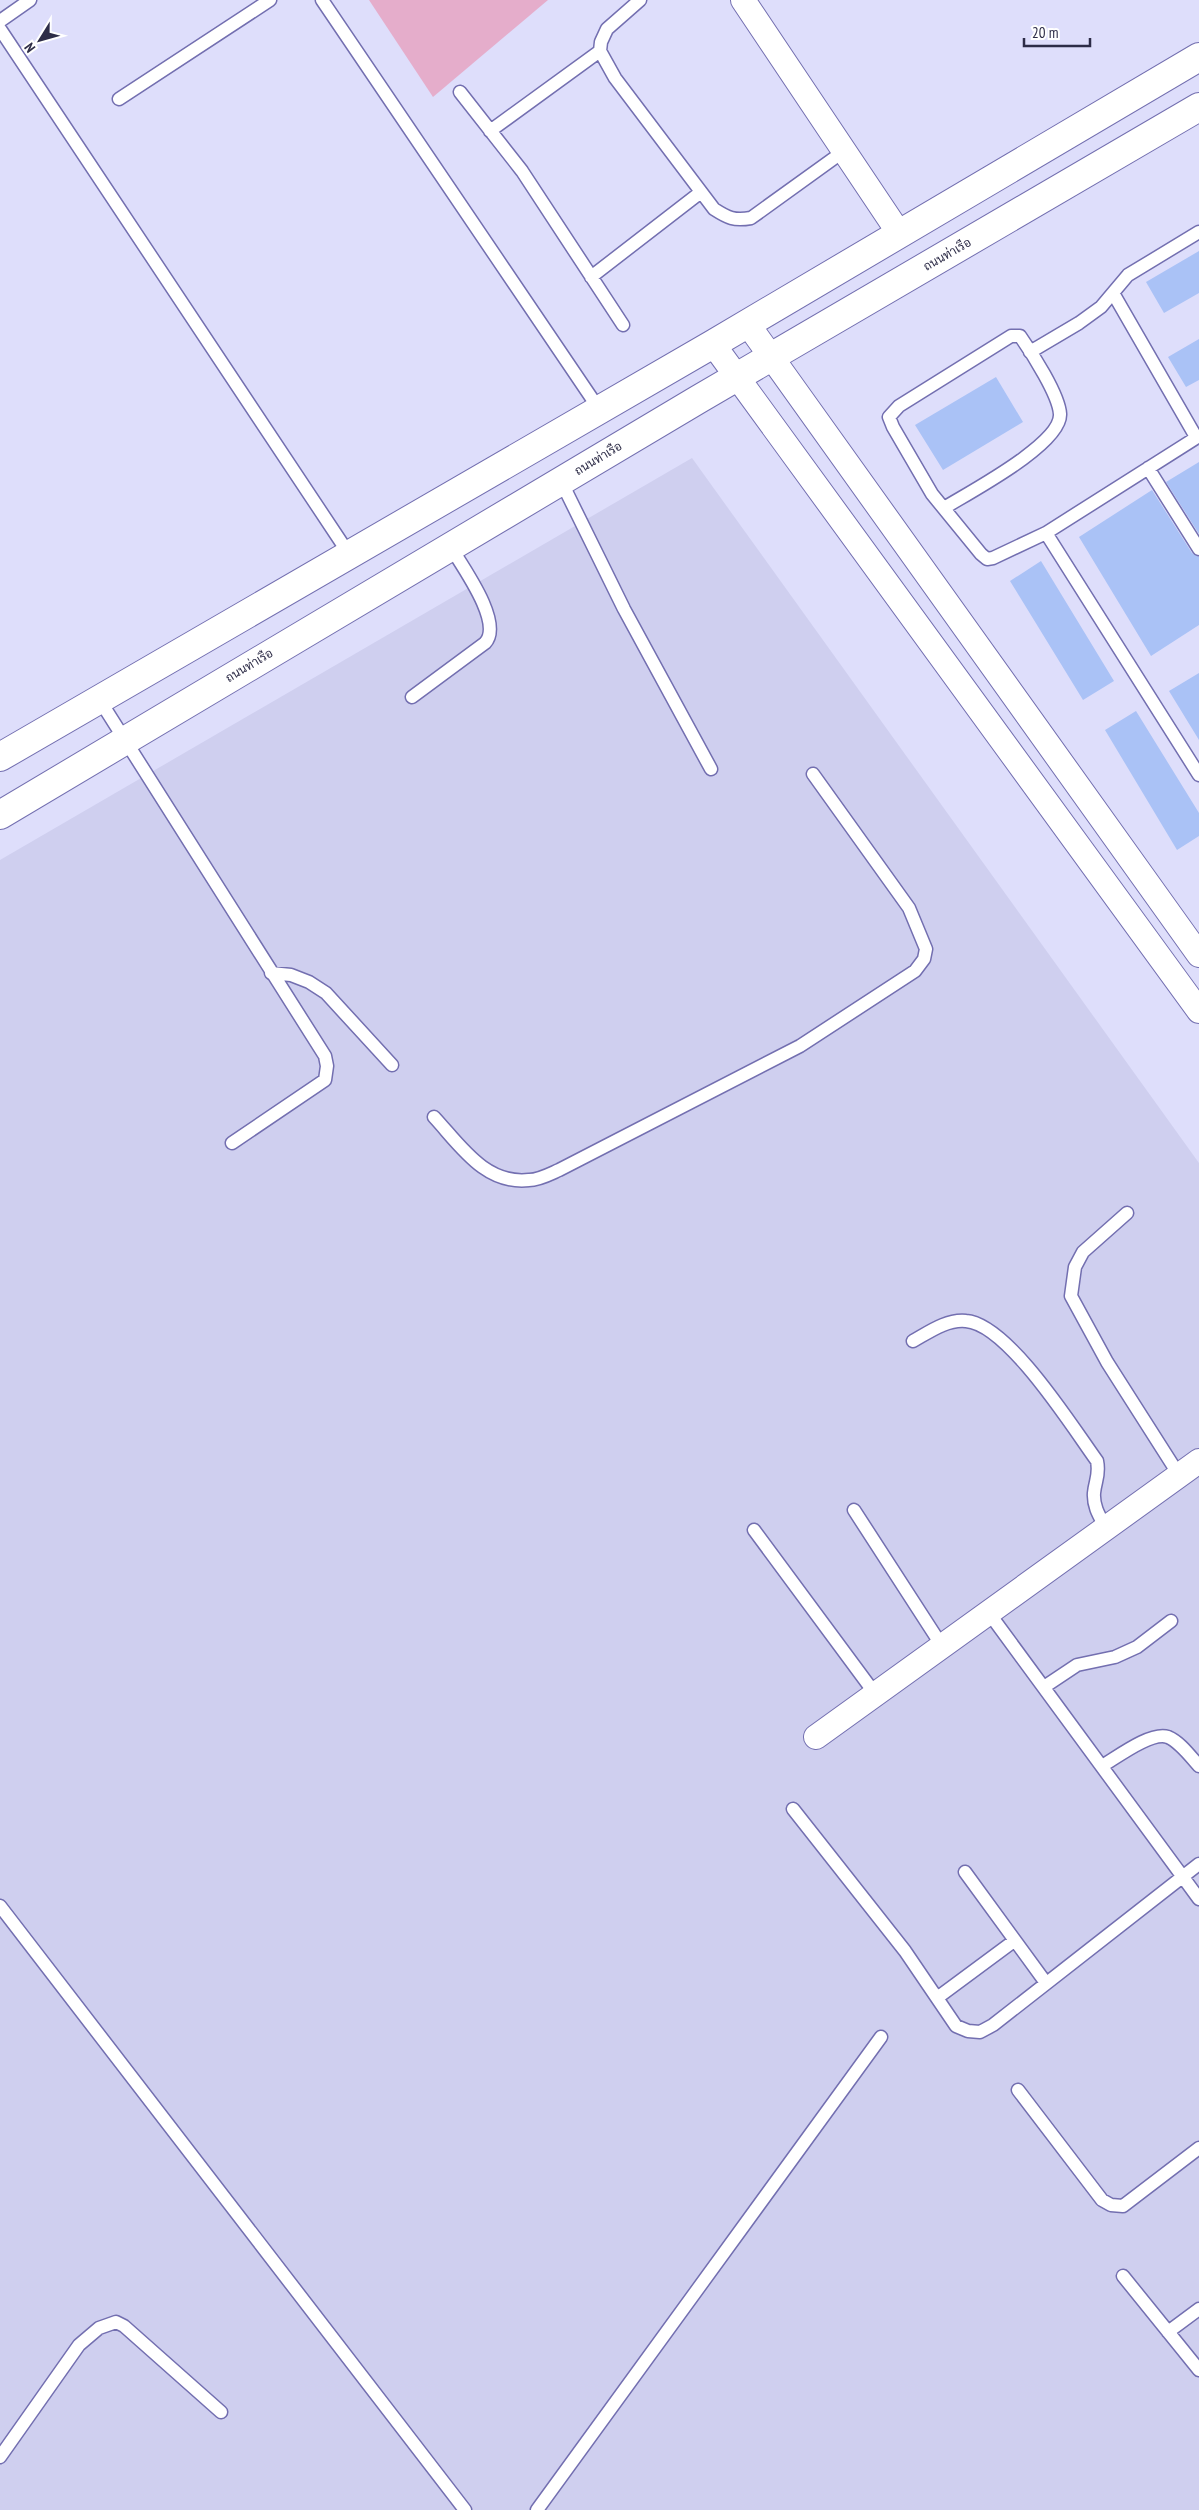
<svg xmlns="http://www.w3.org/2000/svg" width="1199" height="2510" font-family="'PT Sans Narrow',Sarabun,sans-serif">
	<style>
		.built { fill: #cfcfef }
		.green { fill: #e5adcb }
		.building { fill: #aac2f6 }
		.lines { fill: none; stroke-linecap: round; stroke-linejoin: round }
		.lane-casing { stroke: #736fb0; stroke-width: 15 }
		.street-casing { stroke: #736fb0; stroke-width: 26 }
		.secondary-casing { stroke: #736fb0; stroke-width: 30 }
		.lane { stroke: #fff; stroke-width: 12 }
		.street { stroke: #fff; stroke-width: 24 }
		.secondary { stroke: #fff; stroke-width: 28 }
		.labels { text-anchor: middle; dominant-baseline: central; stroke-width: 4; stroke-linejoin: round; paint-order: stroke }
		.street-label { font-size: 12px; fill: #2d2c47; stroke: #fff }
	</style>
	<rect width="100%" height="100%" fill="#dedefb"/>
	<!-- built -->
	<path class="built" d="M 692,458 L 1199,1163 L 1199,2510 L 0,2510 L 0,860 Z"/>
	<!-- green -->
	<path class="green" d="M 369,0 L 548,0 L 433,97 Z"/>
	<!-- building -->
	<path class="building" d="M 1199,251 L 1199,293 L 1164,313 L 1146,282 Z
		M 1199,339 L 1199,380 L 1186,387 L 1168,357 Z
		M 996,377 L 1023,422 L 943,470 L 915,425 Z
		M 1199,462 L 1199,534 L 1166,482 Z
		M 1152,490 L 1192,553 L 1199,557 L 1199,625 L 1151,656 L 1079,537 Z
		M 1041,561 L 1114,681 L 1083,700 L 1010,581 Z
		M 1199,673 L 1199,740 L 1169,691 Z
		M 1136,711 L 1199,813 L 1199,836 L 1177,850 L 1105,730 Z"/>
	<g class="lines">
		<defs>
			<path id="lane" d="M 322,0 L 599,409
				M 640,0 L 607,29 L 601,42 L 600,51 L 615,78 L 714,209 C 728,218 734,221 751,218 L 844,151
				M 0,21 L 30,0
				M 0,29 L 349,554
				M 460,92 L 522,171 L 623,325
				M 119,99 L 270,0
				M 490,131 L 600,51
				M 591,277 L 701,192
				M 1113,293 L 1196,437
				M 1030,352 L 1079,323 L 1101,307 L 1128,275 L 1199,232
				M 1148,468 L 1199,549
				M 561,481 L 624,609 L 711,769
				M 944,508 C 968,493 1062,444 1060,414 C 1059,395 1032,353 1020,336 L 1011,336 L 899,406 L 889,417 L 893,427 L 932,494 L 981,554 L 987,559 L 993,558 L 1046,533 L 1199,436
				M 1046,533 L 1199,775
				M 412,697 L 485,643 C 504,623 462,566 450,546
				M 99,699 L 325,1056 L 327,1066 L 325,1080 L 232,1143
				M 271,973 L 291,975 L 309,982 L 326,993 L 392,1065
				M 434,1117 C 460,1145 485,1185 529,1180 C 539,1180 550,1174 559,1170 L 800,1046 L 915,971 L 924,959 L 926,949 L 909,908 L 813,774
				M 1127,1213 L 1083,1252 L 1075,1267 L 1071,1296 L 1107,1362 L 1179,1475
				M 913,1341 C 929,1332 947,1319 966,1321 C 1008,1324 1073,1428 1097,1461 C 1100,1475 1095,1481 1094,1493 C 1093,1507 1100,1517 1106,1528
				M 854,1510 L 942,1646
				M 754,1530 L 876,1695
				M 989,1613 L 1199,1899
				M 1044,1687 L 1077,1665 L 1115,1657 L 1137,1647 L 1171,1621
				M 1102,1766 C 1116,1758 1151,1731 1168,1737 C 1180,1742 1190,1756 1199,1766
				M 793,1809 L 905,1951 L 956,2026 L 968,2031 L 980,2032 L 993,2025 L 1199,1864
				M 965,1872 L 1046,1983
				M 0,1906 L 465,2510
				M 937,1998 L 1014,1941
				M 1018,2090 L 1102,2200 L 1111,2205 L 1123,2206 L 1199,2148
				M 1123,2276 L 1199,2370
				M 1168,2332 L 1199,2309
				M 0,2457 L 79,2345 L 99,2328 L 116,2322 L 124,2326 L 221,2412
				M 537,2510 L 881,2037"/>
			<path id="street" d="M 743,0 L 899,233
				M 747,323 L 1199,955
				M 713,344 L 1199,1011
				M 816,1737 L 1199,1461"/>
			<path id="secondary" d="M 0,757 L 713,344 L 1199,57
				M 0,815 L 699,399 L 1199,107"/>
		</defs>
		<!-- lane casing -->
		<use href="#lane" class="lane-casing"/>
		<!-- street casing -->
		<use href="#street" class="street-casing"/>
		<!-- secondary casing -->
		<use href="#secondary" class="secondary-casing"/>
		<!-- lane -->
		<use href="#lane" class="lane"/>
		<!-- street -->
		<use href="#street" class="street"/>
		<!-- secondary -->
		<use href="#secondary" class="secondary"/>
	</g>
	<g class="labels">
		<!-- street labels -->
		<g class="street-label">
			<text transform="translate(947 254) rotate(-30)">ถนนท่าเรือ</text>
			<text transform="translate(598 458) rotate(-31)">ถนนท่าเรือ</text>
			<text transform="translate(249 665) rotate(-31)">ถนนท่าเรือ</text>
		</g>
	</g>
	<!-- north arrow -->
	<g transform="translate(40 40) rotate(233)" stroke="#ffffff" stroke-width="4" paint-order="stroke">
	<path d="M0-4L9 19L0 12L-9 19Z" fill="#2d2c47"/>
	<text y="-8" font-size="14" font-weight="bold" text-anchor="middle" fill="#2d2c47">N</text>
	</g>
	<!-- scale -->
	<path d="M1024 38v8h66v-8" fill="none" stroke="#2d2c47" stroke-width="2.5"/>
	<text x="1032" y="38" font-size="15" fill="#2d2c47" stroke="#ffffff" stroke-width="4" paint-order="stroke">20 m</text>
</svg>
